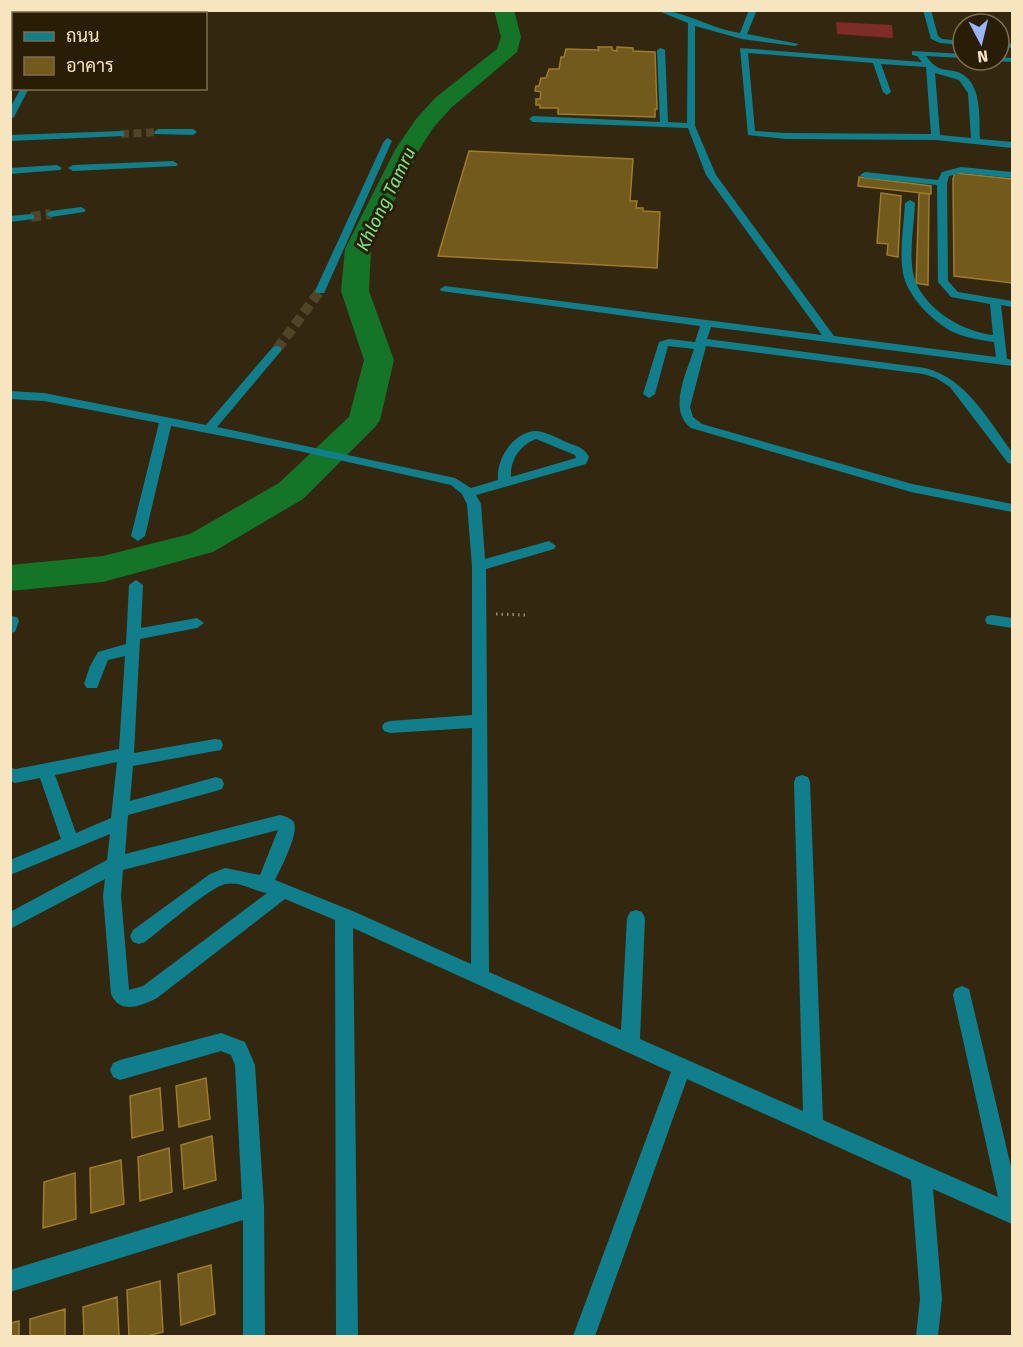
<svg xmlns="http://www.w3.org/2000/svg" width="1023" height="1347" font-family="'Fira Sans',Sarabun,sans-serif">
	<style>
		.green { fill: #7d2c28 }
		.lines { fill: none; stroke-linecap: round; stroke-linejoin: round }
		.river { fill: #147529; fill-rule: evenodd }
		.building { fill: #72591c; stroke: #9d7c2b; stroke-width: 1.5 }
		.minor-tunnel-far1 { stroke: #504429; stroke-width: 8; stroke-dasharray: 8 4.5; stroke-linecap: butt }
		.minor-tunnel { stroke: #504429; stroke-width: 10; stroke-dasharray: 10 5; stroke-linecap: butt }
		.path { stroke: #988a6a; stroke-width: 3; stroke-dasharray: 1.5 4; stroke-linecap: butt }
		.minor { fill: #117f8b; fill-rule: evenodd }
		.labels { text-anchor: middle; dominant-baseline: central; stroke-width: 6; stroke-linejoin: round; paint-order: stroke }
		.far-water-label { font-size: 18px; font-style: italic; fill: #77e683; stroke: #291e05 }
	</style>
	<rect width="100%" height="100%" fill="#33280f"/>
	<!-- green -->
	<path class="green" d="M 836,22 L 892,25 L 893,38 L 837,34 Z"/>
	<g class="lines">
		<!-- river -->
		<path class="river" d="M 494,10 L 514,10 L 521,37 L 517,52 L 451,108 L 433,128 L 419,150 L 371,249 L 369,291 L 394,360 L 380,420 L 375,427 L 303,499 L 213,552 L 103,582 L 10,591 L 10,565 L 103,556 L 190,534 L 279,483 L 349,417 L 364,360 L 341,291 L 345,249 L 395,150 L 416,119 L 435,98 L 497,49 L 501,37 Z"/>
	</g>
	<!-- building -->
	<path class="building" d="M 598,47 L 612,47 L 612,50 L 617,51 L 617,47 L 633,48 L 633,51 L 655,52 L 657,109 L 655,109 L 655,117 L 558,114 L 558,108 L 540,108 L 540,105 L 536,105 L 536,99 L 540,99 L 541,92 L 535,91 L 536,86 L 539,86 L 541,78 L 546,78 L 549,69 L 559,69 L 561,57 L 564,57 L 566,49 L 599,50 Z
		M 469,151 L 633,159 L 630,201 L 637,201 L 636,208 L 643,208 L 643,211 L 660,212 L 657,268 L 438,256 Z
		M 955,173 L 1012,179 L 1012,283 L 954,276 L 953,179 Z
		M 859,177 L 931,186 L 931,194 L 858,186 Z
		M 881,193 L 901,196 L 898,257 L 887,255 L 888,244 L 877,243 Z
		M 919,193 L 929,194 L 928,285 L 916,283 Z
		M 206,1078 L 210,1119 L 179,1127 L 176,1086 Z
		M 160,1088 L 163,1130 L 132,1138 L 130,1096 Z
		M 212,1136 L 216,1180 L 184,1189 L 181,1145 Z
		M 169,1148 L 172,1192 L 140,1201 L 138,1157 Z
		M 121,1160 L 124,1204 L 91,1213 L 90,1168 Z
		M 75,1173 L 76,1219 L 43,1228 L 44,1182 Z
		M 211,1265 L 215,1314 L 181,1325 L 178,1274 Z
		M 160,1281 L 163,1332 L 147,1336 L 129,1336 L 127,1290 Z
		M 117,1297 L 119,1336 L 84,1336 L 83,1307 Z
		M 65,1309 L 65,1336 L 30,1336 L 30,1319 Z
		M 19,1321 L 19,1336 L 10,1336 L 10,1323 Z"/>
	<g class="lines">
		<!-- minor-tunnel-far1 -->
		<path class="minor-tunnel-far1" d="M 121,134 L 158,132"/>
		<!-- minor-tunnel -->
		<path class="minor-tunnel" d="M 31,217 L 51,214
			M 277,349 L 320,291"/>
		<!-- path -->
		<path class="path" d="M 496,614 L 526,615"/>
		<!-- minor -->
		<path class="minor" d="M 59,10 L 67,10 L 65,14 L 57,14 Z
			M 656,10 C 684,10 711,29 740,33 L 749,10 L 757,10 L 747,34 L 799,44 L 795,46 L 742,39 L 695,26 L 695,126 L 716,175 L 834,336 L 996,357 L 994,342 C 980,340 966,338 953,332 C 933,322 907,296 903,273 C 899,250 904,226 905,203 L 910,200 L 915,203 C 914,226 909,250 913,273 C 920,307 962,332 993,335 L 990,304 L 951,297 L 938,282 L 937,185 L 865,178 L 860,175 L 865,172 L 938,180 L 942,172 L 961,167 L 1012,172 L 1012,178 L 961,173 L 949,176 L 947,183 L 948,281 L 958,292 L 1012,301 L 1012,307 L 1001,305 L 1007,359 L 1012,360 L 1012,366 L 711,327 L 707,339 L 925,368 C 966,378 988,420 1012,452 L 1012,464 L 1008,463 L 950,387 L 936,378 L 923,374 L 706,346 L 690,407 L 693,417 L 702,424 L 912,484 L 1012,504 L 1012,512 L 911,492 L 691,428 C 667,410 687,372 694,349 L 668,346 L 655,394 L 649,398 L 643,394 L 659,342 L 669,339 L 695,342 L 700,326 L 441,291 L 440,289 L 445,286 L 822,335 L 706,175 L 688,128 L 533,122 L 529,119 L 533,116 L 660,122 L 657,50 L 661,48 L 665,50 L 668,122 L 687,123 L 688,23 Z
			M 923,10 L 931,10 L 938,36 L 942,39 L 963,41 L 963,45 L 940,43 L 931,39 Z
			M 10,43 L 14,43 L 14,47 L 10,47 Z
			M 999,43 L 1012,44 L 1012,48 L 999,47 Z
			M 740,48 L 922,62 L 917,56 L 912,55 L 912,51 L 963,54 L 963,58 L 926,56 C 941,77 950,65 965,76 C 982,89 979,120 980,139 L 1012,142 L 1012,148 L 936,140 L 786,139 L 748,135 ZM 748,53 L 873,63 L 883,92 L 887,95 L 891,92 L 881,64 L 926,67 L 931,134 L 786,133 L 755,131 ZM 935,73 L 959,80 L 968,93 L 971,138 L 940,135 Z
			M 999,57 L 1012,58 L 1012,62 L 996,61 L 999,60 Z
			M 14,64 L 14,71 L 10,72 L 10,65 Z
			M 21,88 L 29,88 L 14,117 L 10,119 L 10,108 Z
			M 158,129 L 193,129 L 197,132 L 193,135 L 155,134 L 154,132 Z
			M 121,131 L 124,132 L 124,136 L 10,141 L 10,135 Z
			M 388,138 L 392,141 L 325,291 L 324,293 L 316,293 L 315,291 L 384,141 Z
			M 173,161 L 178,164 L 176,166 L 73,171 L 68,168 L 73,165 Z
			M 57,165 L 62,168 L 60,170 L 10,174 L 10,168 Z
			M 81,207 L 86,210 L 84,212 L 51,217 L 46,214 L 51,211 Z
			M 31,214 L 34,215 L 34,219 L 10,222 L 10,216 Z
			M 277,346 L 281,347 L 281,351 L 217,427 L 455,478 L 471,488 L 498,480 C 496,460 512,433 535,431 C 545,431 557,438 566,442 C 576,446 584,447 589,457 L 586,464 L 476,495 L 481,504 L 485,559 L 549,541 L 556,546 L 554,549 L 486,569 L 489,972 L 621,1030 L 627,918 L 630,912 L 636,910 L 642,912 L 645,918 L 640,1039 L 803,1111 L 794,782 L 796,777 L 802,775 L 808,777 L 810,782 L 823,1120 L 998,1197 L 953,995 L 955,989 L 962,986 L 969,989 L 1012,1171 L 1012,1224 L 933,1189 L 942,1299 L 938,1336 L 916,1336 L 920,1299 L 911,1180 L 687,1079 L 595,1336 L 573,1336 L 671,1072 L 353,928 L 358,1336 L 336,1336 L 335,920 L 285,899 L 157,998 C 141,1006 120,1015 111,994 L 103,896 L 105,879 L 10,929 L 10,912 L 107,860 L 110,834 L 10,875 L 10,860 L 61,839 L 40,778 L 15,783 L 10,781 L 10,768 L 16,769 L 119,749 L 125,656 L 108,660 L 97,688 L 87,688 L 84,684 L 90,666 L 98,652 L 126,644 L 129,585 L 136,580 L 143,585 L 141,628 L 197,618 L 204,623 L 197,628 L 140,639 L 134,753 L 215,739 L 221,740 L 223,745 L 221,750 L 215,751 L 133,766 L 130,801 L 216,777 L 222,779 L 224,784 L 222,789 L 216,791 L 128,815 L 125,854 L 280,815 C 284,816 290,818 293,821 C 301,830 280,870 275,880 L 355,912 L 471,964 L 472,728 L 390,733 L 384,731 L 382,727 L 384,723 L 390,721 L 472,715 L 472,566 L 467,504 L 462,494 L 451,485 L 299,451 L 171,426 L 145,536 L 138,541 L 131,536 L 159,423 L 44,401 L 10,399 L 10,391 L 44,393 L 206,425 L 273,347 ZM 536,439 L 575,455 L 576,458 L 511,477 C 510,460 520,445 536,439 ZM 117,762 L 111,818 L 76,833 L 55,775 ZM 278,830 L 260,875 L 225,868 L 210,874 L 133,930 L 130,936 L 133,942 L 139,944 L 145,942 C 160,931 211,886 226,884 C 240,881 254,891 267,893 L 143,986 L 129,990 L 121,896 L 123,870 Z
			M 992,615 L 1012,618 L 1012,628 L 987,624 L 985,620 L 987,616 Z
			M 10,616 L 17,617 L 19,621 L 15,632 L 10,633 Z
			M 221,1033 L 245,1042 L 255,1065 L 264,1206 L 265,1336 L 243,1336 L 243,1220 L 10,1292 L 10,1270 L 242,1199 L 235,1065 L 231,1055 L 221,1051 L 120,1080 L 113,1077 L 110,1070 L 113,1063 L 120,1060 Z"/>
	</g>
	<g class="labels">
		<!-- far-water labels -->
		<g class="far-water-label">
			<text transform="translate(386 199) rotate(-64)">Khlong Tamru</text>
		</g>
	</g>
	<!-- border -->
	<rect width="1023" height="1347" fill="none" stroke="#f6e5bf" stroke-width="24"/>
	<!-- legend -->
	<rect x="12" y="12" width="195" height="78" fill="#291e05" stroke="#7b6e4f" stroke-width="1.5"/>
	<rect x="24" y="32" width="30" height="9" fill="#117f8b" stroke="#7b6e4f" stroke-width="1.5"/>
	<text x="66" y="42" font-size="18" fill="#f6e5bf">ถนน</text>
	<rect x="24" y="57" width="30" height="18" fill="#72591c" stroke="#7b6e4f" stroke-width="1.5"/>
	<text x="66" y="72" font-size="18" fill="#f6e5bf">อาคาร</text>
	<!-- north arrow -->
	<g transform="translate(981 42) rotate(173)"><circle r="28" fill="#291e05" stroke="#7b6e4f" stroke-width="1.5"/>
	<path d="M0-4.5L10 22L0 15L-10 22Z" fill="#97b6fd"/>
	<text y="-9" font-size="16" font-weight="bold" text-anchor="middle" fill="#f6e5bf">N</text>
	</g>
</svg>
